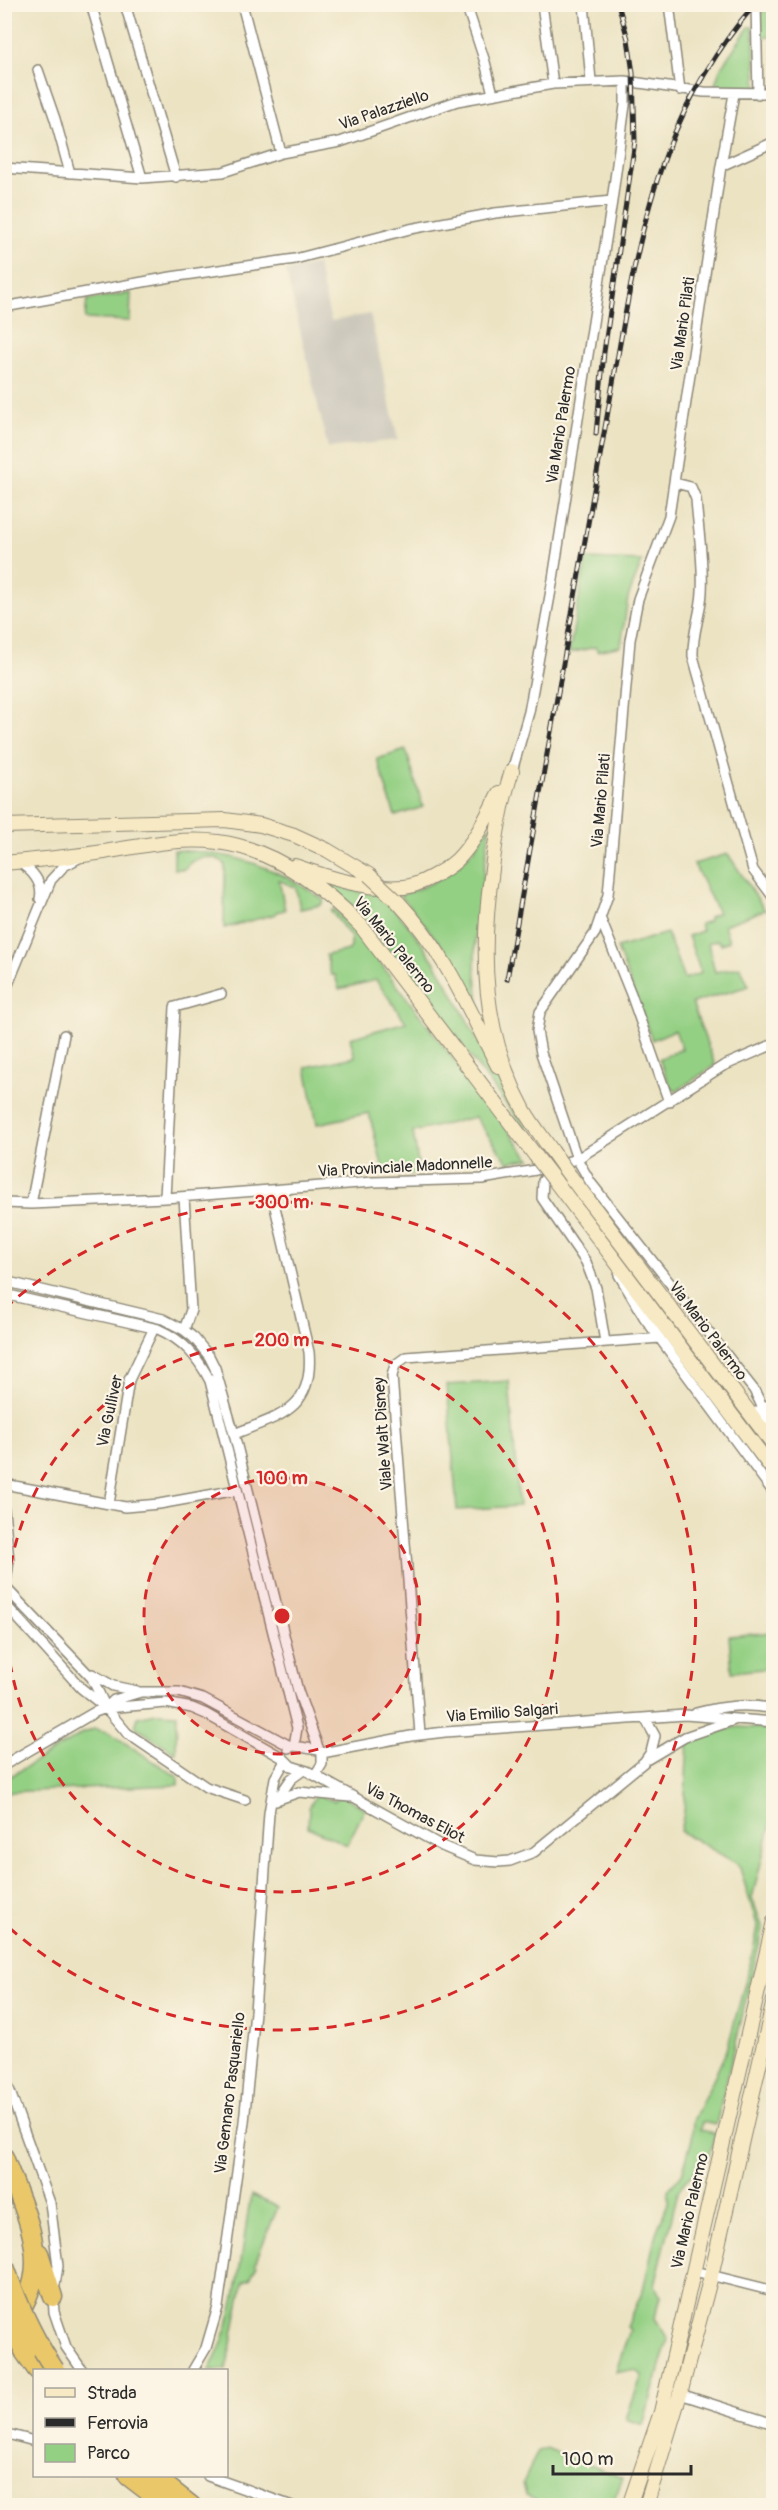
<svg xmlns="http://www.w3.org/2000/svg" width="778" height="2510" font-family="Pangolin,sans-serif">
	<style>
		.industrial { fill: #c8c4b8 }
		.green { fill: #94d084; stroke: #607e58; stroke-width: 1.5 }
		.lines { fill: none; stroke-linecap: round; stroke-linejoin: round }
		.street-casing { stroke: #8c8777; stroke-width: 12 }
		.secondary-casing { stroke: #8c8777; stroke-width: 16 }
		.highway-casing { stroke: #8c8777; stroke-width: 21 }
		.street { stroke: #fff; stroke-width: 9 }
		.secondary { stroke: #f7e9c3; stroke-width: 14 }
		.highway { stroke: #eac769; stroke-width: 18 }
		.rail-casing { stroke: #2b2b2b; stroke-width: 5 }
		.rail { stroke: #fcf5e5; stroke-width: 3; stroke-dasharray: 9; stroke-linecap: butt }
		.secondary-bridge-casing { stroke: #8c8777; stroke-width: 16; stroke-linecap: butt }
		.highway-bridge-casing { stroke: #8c8777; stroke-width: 21; stroke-linecap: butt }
		.secondary-bridge { stroke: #f7e9c3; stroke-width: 14 }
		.highway-bridge { stroke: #eac769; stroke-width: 18 }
		.ring { fill: none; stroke: #d62828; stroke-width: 3; stroke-dasharray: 10 8 }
		.labels { text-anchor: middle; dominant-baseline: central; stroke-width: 4.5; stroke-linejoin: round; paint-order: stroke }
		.street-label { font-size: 16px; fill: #2b2b2b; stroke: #fcf5e5 }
		.centre { fill: #d62828; stroke: #fcf5e5; stroke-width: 3 }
		.ring-label { font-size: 18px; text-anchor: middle; font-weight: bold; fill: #d62828; stroke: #fcf5e5; stroke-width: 4.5; stroke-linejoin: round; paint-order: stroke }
	</style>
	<rect width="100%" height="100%" fill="#fcf5e5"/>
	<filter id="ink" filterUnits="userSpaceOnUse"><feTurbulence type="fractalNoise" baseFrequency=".0167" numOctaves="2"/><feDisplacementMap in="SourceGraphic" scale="12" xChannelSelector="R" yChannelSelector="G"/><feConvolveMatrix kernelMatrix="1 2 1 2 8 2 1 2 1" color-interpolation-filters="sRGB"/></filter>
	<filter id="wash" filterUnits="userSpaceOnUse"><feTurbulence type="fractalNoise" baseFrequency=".008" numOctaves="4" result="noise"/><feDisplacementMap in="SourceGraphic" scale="24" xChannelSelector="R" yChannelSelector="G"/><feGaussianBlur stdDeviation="1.35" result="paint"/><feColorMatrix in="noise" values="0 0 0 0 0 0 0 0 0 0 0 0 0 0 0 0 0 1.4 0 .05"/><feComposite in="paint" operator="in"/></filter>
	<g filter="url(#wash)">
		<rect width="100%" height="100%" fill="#ece3c3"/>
		<!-- industrial -->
		<path class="industrial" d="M 317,264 L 331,321 L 370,314 L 398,440 L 328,448 L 286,271 Z"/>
		<!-- green -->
		<path class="green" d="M 769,5 L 773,5 L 773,37 L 759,37 L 760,14 Z
			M 749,27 L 753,27 L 757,90 L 718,88 L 715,84 L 721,67 Z
			M 131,293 L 130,321 L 85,319 L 87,300 Z
			M 586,559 L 642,561 L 628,598 L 621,646 L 597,651 L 596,647 L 569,653 Z
			M 406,750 L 423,807 L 395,816 L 377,759 Z
			M 490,825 L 475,939 L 475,966 L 481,1020 L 446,951 L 400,895 C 444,882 467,865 490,825 Z
			M 174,850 C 233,852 275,866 324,900 L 321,905 L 300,909 L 296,888 L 279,880 L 285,910 L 276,912 L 276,914 L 224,928 L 225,864 C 215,853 192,856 185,869 L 174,869 Z
			M 728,854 L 765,910 L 724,925 L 729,941 L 721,944 L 718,940 L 708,943 L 715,972 L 740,967 L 749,986 L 692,1003 L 715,1065 L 676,1091 L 671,1088 L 659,1059 L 682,1049 L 675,1030 L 652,1040 L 617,948 L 667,933 L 684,979 L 701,973 L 688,936 L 702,931 L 700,924 L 709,921 L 709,917 L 718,913 L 694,864 Z
			M 327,882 L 363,893 L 379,894 C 452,961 476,1057 534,1137 L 532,1138 L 367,921 Z
			M 334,909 L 357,933 L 530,1159 L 512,1161 L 509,1164 L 475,1117 L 413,1132 L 420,1175 L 384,1173 L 369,1113 L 317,1124 L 306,1067 L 355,1057 L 350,1038 L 406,1022 L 376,980 L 339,989 L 335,975 L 331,975 L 326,955 L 349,950 L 351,947 L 351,937 L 331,911 Z
			M 509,1381 L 519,1506 L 457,1510 L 447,1385 Z
			M 773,1632 L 773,1668 L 732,1672 L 729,1636 Z
			M 156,1713 L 177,1714 L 176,1753 L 135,1727 L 138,1717 Z
			M 739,1727 L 773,1729 L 773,1816 L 752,1898 L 763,1929 L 716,2125 L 702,2122 L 700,2130 L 715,2133 L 708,2159 L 684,2182 L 678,2192 L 655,2285 L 660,2296 L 655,2318 L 668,2339 L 643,2425 L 626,2419 L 642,2375 L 635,2371 L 616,2371 L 630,2330 L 627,2327 L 643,2290 L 656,2233 L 668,2203 L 668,2190 L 682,2174 L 692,2139 L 693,2121 L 727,2050 L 750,1964 L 758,1928 L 740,1868 L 736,1863 L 680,1831 L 684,1813 L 688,1741 L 720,1730 Z
			M 94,1729 L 108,1732 L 178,1777 L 178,1785 L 7,1792 L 6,1779 L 83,1733 Z
			M 341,1794 L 365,1809 L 347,1845 L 308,1827 L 309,1808 L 316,1795 L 334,1801 Z
			M 251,2195 L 278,2207 L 255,2263 L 257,2265 L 250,2279 L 246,2280 L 243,2284 L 226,2370 L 209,2370 C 239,2319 240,2253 251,2195 Z
			M 546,2448 L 623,2478 L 612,2505 L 549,2505 L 526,2495 L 523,2483 L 538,2451 Z"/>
	</g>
	<g filter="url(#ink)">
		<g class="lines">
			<defs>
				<path id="street" d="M 91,4 L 142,178
					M 125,4 L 176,177
					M 242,4 L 281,153
					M 466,4 L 485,62 L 493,94
					M 542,4 L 553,84
					M 584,4 L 591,81
					M 669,4 L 680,90
					M 756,4 L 758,94
					M 38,70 L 55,119 L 70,173
					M 734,94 L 721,166 L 669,516 L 638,599 L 630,640 L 608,895 L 595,933 L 540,1012 L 537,1031 L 541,1053 L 577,1159 L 591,1183 L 754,1390 L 763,1408 L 765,1431
					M 721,166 L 774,142
					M 4,168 L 142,178 L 223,172 L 281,153 L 340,142 L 457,101 L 553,84 L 625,81 L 704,92 L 774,93
					M 4,307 L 171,277 L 295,259 L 410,229 L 495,213 L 612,201
					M 675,483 L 691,487 L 696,499 C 698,529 704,561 702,592 C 701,614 692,633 693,656 L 753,870 L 774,898
					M 512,771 L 529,712 L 553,579 L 612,201 L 625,105 L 625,81
					M 18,862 C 31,869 44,883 40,899
					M 601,920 L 631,994 L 669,1102
					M 4,994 L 51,880 L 64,866 L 79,858
					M 551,1168 L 543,1181 L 542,1198 L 586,1262 L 596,1288 L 605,1342
					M 184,1197 L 191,1310 L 184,1330
					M 165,1198 L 175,1007 L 221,994
					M 4,1203 L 31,1204 L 165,1198 L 373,1182 L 482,1179 L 536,1170 L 577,1159 L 723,1066 L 774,1044
					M 31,1204 L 64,1035
					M 619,1275 L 644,1317 L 774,1493
					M 4,1281 L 163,1319 L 184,1330 L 194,1338 L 209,1356 L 215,1368 L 234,1434 L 298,1691 L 319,1750
					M 4,1294 L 158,1329 C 183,1340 198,1357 210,1381 L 297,1728 L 294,1746
					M 758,1411 L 774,1402
					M 234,1434 C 279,1416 314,1410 309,1352 L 271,1190
					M 4,1484 L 125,1507 L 159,1504 L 237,1490
					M 109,1504 L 129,1380 L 154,1328
					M 4,1510 L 9,1561 L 4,1595
					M 4,1586 L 92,1678 L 105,1706
					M 4,1603 L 81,1688 L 106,1708 L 127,1733 L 206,1787 L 245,1800
					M 92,1674 L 113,1686 L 137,1691
					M 106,1708 L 114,1700 L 141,1692 L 179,1692 L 203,1699 L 290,1746
					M 696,1713 C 723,1706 746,1703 774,1709
					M 420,1734 L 392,1376 L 395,1365 L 406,1357 L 660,1338
					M 288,1748 L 294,1746 L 319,1750 L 322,1753
					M 322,1753 L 411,1736 L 445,1732 L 685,1715 L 774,1722
					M 648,1759 L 685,1737 L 734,1720
					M 4,1765 L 95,1712 L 106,1708 L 166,1703 L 192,1708 L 206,1714 L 283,1758 L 291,1766 L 307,1771 L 442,1846 L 475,1860 L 498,1862 L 510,1861 L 534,1852 L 644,1762 L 651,1752 L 655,1736 L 645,1718
					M 321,1779 L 317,1772 L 322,1764 L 322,1753
					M 276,1800 L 299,1792 L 350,1797
					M 276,1801 L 291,1779 L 302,1771
					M 4,2075 L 50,2203 L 58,2266 L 53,2297 L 54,2312 L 66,2347 L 82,2370
					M 694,2271 L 774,2291
					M 193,2370 L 206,2348 L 218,2307 L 244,2122 L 255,2012 L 269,1813 L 275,1778 L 285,1761
					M 680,2394 L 774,2424
					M 4,2433 L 34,2441
					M 208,2476 L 292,2506"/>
				<path id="secondary" d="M 512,771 C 501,803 496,835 492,869 C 480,953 482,1033 524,1110 C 532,1124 543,1138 552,1151
					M 4,826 L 225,820 L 261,825 L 294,835 L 327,850 L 369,875
					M 4,863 C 38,860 71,857 104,852 C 141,846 180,837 218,842 C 273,849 323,887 361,926 L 535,1155
					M 295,866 C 329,878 367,890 404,887 C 419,886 446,870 457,860 C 475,842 487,816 499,793
					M 398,902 C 446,953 467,1006 498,1066
					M 570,1176 L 774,1445
					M 555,1181 L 774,1471
					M 629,2506 L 661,2412 L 774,1921
					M 646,2506 L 680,2394 L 711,2276 L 774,2000"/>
				<path id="highway" d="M 4,2157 C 17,2193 40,2236 34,2275 C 31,2297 16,2319 4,2338
					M 39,2253 L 53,2297
					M 25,2353 L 37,2370
					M 128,2476 L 167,2506
					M 154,2476 L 192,2506"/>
			</defs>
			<!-- street casing -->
			<use href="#street" class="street-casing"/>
			<!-- secondary casing -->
			<use href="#secondary" class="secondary-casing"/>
			<!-- highway casing -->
			<use href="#highway" class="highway-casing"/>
			<!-- street -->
			<use href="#street" class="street"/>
			<!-- secondary -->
			<use href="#secondary" class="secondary"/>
			<!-- highway -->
			<use href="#highway" class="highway"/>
			<defs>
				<path id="rail" d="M 596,434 L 604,352 L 635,141 L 633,73 L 628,39 L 618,4
					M 507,979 L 624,321 C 645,201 673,99 755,4"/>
			</defs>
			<!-- rail casing -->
			<use href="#rail" class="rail-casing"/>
			<!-- rail -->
			<use href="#rail" class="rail"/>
			<defs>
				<path id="secondary-bridge" d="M 369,875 L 398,902
					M 552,1151 L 570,1176
					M 535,1155 L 555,1181"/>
				<path id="highway-bridge" d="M 5,2267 C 18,2304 33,2338 55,2370
					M 4,2311 L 25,2353"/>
			</defs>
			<!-- secondary-bridge casing -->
			<use href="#secondary-bridge" class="secondary-bridge-casing"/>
			<!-- highway-bridge casing -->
			<use href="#highway-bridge" class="highway-bridge-casing"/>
			<!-- secondary-bridge -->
			<use href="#secondary-bridge" class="secondary-bridge"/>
			<!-- highway-bridge -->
			<use href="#highway-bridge" class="highway-bridge"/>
		</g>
	</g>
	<!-- distance rings -->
	<circle cx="282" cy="1616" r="138" fill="#d62828" fill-opacity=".12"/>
	<g class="ring">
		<circle cx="282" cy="1616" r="138"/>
		<circle cx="282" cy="1616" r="276"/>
		<path d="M5 1308A414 414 0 1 1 5 1924"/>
	</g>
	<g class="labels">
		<!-- street labels -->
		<g class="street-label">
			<text transform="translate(384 110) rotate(-19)">Via Palazziello</text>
			<text transform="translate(683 324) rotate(-82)">Via Mario Pilati</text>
			<text transform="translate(561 425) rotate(-81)">Via Mario Palermo</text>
			<text transform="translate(601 801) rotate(-85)">Via Mario Pilati</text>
			<text transform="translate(394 945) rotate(51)">Via Mario Palermo</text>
			<text transform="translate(405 1167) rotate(-3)">Via Provinciale Madonnelle</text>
			<text transform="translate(708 1331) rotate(53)">Via Mario Palermo</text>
			<text transform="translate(110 1411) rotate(-78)">Via Gulliver</text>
			<text transform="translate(383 1434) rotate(-94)">Viale Walt Disney</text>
			<text transform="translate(502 1713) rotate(-4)">Via Emilio Salgari</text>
			<text transform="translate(415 1813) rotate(28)">Via Thomas Eliot</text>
			<text transform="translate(230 2093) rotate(-83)">Via Gennaro Pasquariello</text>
			<text transform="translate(690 2211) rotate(-77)">Via Mario Palermo</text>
		</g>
	</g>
	<circle cx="282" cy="1616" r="9" class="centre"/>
	<g class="ring-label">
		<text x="282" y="1208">300 m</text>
		<text x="282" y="1346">200 m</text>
		<text x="282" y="1484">100 m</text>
	</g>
	<!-- margin -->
	<rect width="778" height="2510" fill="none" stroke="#fcf5e5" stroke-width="24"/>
	<!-- legend -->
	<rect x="33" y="2369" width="195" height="108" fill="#fcf5e5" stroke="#a8a49b" stroke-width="1.5"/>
	<rect x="45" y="2388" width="30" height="9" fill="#f7e9c3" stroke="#a8a49b" stroke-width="1.5"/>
	<text x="87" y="2399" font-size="18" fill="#2b2b2b">Strada</text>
	<rect x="45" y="2418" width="30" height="9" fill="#2b2b2b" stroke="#a8a49b" stroke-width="1.5"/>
	<text x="87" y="2429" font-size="18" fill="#2b2b2b">Ferrovia</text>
	<rect x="45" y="2444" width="30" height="18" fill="#94d084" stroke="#a8a49b" stroke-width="1.5"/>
	<text x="87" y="2459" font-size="18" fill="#2b2b2b">Parco</text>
	<!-- scale -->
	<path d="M553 2465v9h138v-9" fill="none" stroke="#2b2b2b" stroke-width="3"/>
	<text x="562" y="2465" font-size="18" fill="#2b2b2b" stroke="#fcf5e5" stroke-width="4.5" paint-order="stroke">100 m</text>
</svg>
